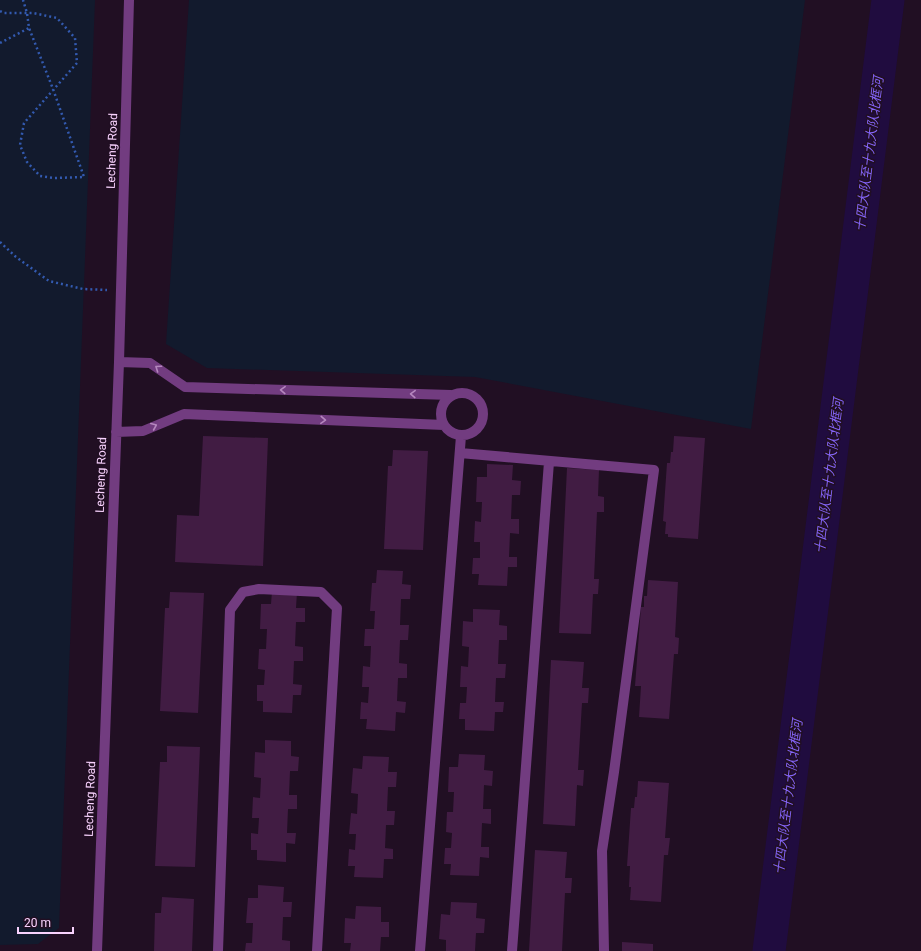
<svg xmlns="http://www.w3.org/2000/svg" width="921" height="951" font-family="Roboto,'Noto Sans SC',sans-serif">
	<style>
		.green { fill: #121a2d }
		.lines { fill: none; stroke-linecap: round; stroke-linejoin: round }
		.river { stroke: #200c3f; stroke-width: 33 }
		.building { fill: #411c43 }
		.path { stroke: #335ab0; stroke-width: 2.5; stroke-dasharray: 2 3; stroke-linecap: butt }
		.minor { stroke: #723c80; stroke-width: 10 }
		.oneway { stroke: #b587be }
		.labels { text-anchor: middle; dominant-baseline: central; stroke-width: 3; stroke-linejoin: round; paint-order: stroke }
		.street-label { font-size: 12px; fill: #f8d2fd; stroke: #210f23 }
		.water-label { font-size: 13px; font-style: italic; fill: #8565f9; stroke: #210f23 }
	</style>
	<rect width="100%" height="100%" fill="#210f23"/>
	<!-- green -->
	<path class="green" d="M 0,0 L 95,0 L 59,928 L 38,944 L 0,945 Z
		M 189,0 L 805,0 L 751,429 L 475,377 L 207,368 L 166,344 Z"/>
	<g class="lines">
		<!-- river -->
		<path class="river" d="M 769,951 L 888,0"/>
	</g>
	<!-- building -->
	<path class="building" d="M 203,436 L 268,438 L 263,566 L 175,562 L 177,515 L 199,516 Z
		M 674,436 L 705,438 L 698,539 L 668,537 L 668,534 L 665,534 L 666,522 L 663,521 L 667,463 L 670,463 L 671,452 L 673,452 Z
		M 393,450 L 428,451 L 423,550 L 384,549 L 388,466 L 392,466 Z
		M 487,464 L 513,465 L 512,480 L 521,481 L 520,495 L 512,495 L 511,519 L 519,519 L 519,534 L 510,533 L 509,557 L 517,557 L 517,567 L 508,567 L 507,586 L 478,585 L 479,574 L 472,574 L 473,558 L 480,558 L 480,542 L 474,542 L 475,521 L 481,522 L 482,502 L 476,502 L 477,477 L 487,477 Z
		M 567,468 L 599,470 L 598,496 L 604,497 L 604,512 L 597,512 L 594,579 L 599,579 L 598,594 L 593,594 L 591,634 L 559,633 Z
		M 377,570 L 403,571 L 402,584 L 411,585 L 410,599 L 401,599 L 400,625 L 409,625 L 408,640 L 400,640 L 399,663 L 407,664 L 407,678 L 398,678 L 397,701 L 406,702 L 405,713 L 396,712 L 395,731 L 366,729 L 367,719 L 360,719 L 361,702 L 368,703 L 369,687 L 362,687 L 363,666 L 370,667 L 371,646 L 364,646 L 365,629 L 374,629 L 375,611 L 370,611 L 372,583 L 376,583 Z
		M 648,580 L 678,582 L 675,637 L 679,638 L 678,654 L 674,654 L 669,719 L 639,717 L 641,686 L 635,686 L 641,607 L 644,607 L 644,596 L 647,596 Z
		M 272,591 L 297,592 L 296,608 L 305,608 L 305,622 L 296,622 L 295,646 L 303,647 L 303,661 L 294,661 L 293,684 L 302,685 L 301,695 L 293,695 L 292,713 L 263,712 L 263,701 L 257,701 L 257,685 L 264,685 L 265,670 L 258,669 L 259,649 L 266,649 L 267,629 L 260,629 L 261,604 L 271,604 Z
		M 170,592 L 204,593 L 198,713 L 160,711 L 165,608 L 169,608 Z
		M 473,609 L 500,610 L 499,625 L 507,626 L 507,640 L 499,640 L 498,664 L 506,664 L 505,678 L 496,678 L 495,702 L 504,702 L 503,712 L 495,712 L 494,731 L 465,730 L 465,719 L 459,719 L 460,703 L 466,703 L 467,687 L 460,687 L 461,666 L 468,667 L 469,647 L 462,646 L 463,621 L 473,622 Z
		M 551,660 L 584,662 L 582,688 L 589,688 L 588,703 L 582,703 L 578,770 L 584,770 L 583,786 L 577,785 L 575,826 L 543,824 Z
		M 265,740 L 291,741 L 291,756 L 299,757 L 298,771 L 290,771 L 289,795 L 297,795 L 297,809 L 288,809 L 287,833 L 296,833 L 295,844 L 286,843 L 286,862 L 257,860 L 257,850 L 251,850 L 251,833 L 258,834 L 259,818 L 252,818 L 253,797 L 260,798 L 261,778 L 254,777 L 255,752 L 265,753 Z
		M 167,746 L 200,747 L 195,867 L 155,866 L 160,762 L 167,762 Z
		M 459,754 L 485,755 L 484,770 L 493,771 L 492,786 L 484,785 L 483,809 L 491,809 L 491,824 L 482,823 L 481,847 L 489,847 L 489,858 L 480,857 L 479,876 L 450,875 L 451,864 L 444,864 L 445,848 L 451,848 L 452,833 L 446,832 L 447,812 L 453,812 L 454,792 L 448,792 L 449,767 L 458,767 Z
		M 363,756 L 389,757 L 388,772 L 397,772 L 396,787 L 388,787 L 387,811 L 395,811 L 394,825 L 386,825 L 385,848 L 393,849 L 393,859 L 384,859 L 383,878 L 354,877 L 355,866 L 348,866 L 349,849 L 355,850 L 356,834 L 349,834 L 351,813 L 357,814 L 358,794 L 351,793 L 353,768 L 362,769 Z
		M 638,781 L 669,783 L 665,838 L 670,838 L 668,855 L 664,855 L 661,902 L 630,900 L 631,887 L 629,887 L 630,866 L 627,866 L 631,808 L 634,808 L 635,797 L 637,797 Z
		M 535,850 L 567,852 L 565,878 L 572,878 L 571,893 L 565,893 L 562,951 L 529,951 Z
		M 258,885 L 284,887 L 283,902 L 292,902 L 291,917 L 283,917 L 282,940 L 290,941 L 290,951 L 245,951 L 246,943 L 252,943 L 253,923 L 246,923 L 248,898 L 258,898 Z
		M 162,897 L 194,899 L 192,951 L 154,951 L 155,913 L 161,913 Z
		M 451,902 L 477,903 L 476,918 L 485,919 L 484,933 L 476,933 L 475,951 L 446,951 L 446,940 L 439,939 L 441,914 L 450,915 Z
		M 356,906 L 381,907 L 381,922 L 389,922 L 389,937 L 381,937 L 380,951 L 350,951 L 351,943 L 344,943 L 345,918 L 355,919 Z
		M 622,942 L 653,944 L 653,951 L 622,951 Z"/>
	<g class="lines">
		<!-- path -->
		<path class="path" d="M 0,11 L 4,13 L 33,13 L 57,18 L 75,38 L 77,63 L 24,123 L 20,145 L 27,162 L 40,176 L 54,178 L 84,177 L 53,89 L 29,28 L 27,13 L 23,0
			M 0,43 L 29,28
			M 0,242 L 16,257 L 49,281 L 83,289 L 107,290"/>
		<!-- minor -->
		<path class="minor" d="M 119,362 L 150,363 L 185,387 L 451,395
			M441 414a21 21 0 1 1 42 0a21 21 0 1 1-42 0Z
			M 116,432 L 143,431 L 184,414 L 444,425
			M 460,453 L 654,470 L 614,772 L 602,851 L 604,951
			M 97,951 L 119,362 L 129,0
			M 218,951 L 230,610 L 243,592 L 259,589 L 321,592 L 337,608 L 317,951
			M 420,951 L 461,436
			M 512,951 L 549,462"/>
	</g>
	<!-- one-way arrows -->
	<defs><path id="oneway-chevron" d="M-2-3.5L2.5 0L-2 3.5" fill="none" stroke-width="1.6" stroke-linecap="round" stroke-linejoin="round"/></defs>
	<g class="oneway">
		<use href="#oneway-chevron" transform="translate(158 368) rotate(-145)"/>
		<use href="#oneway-chevron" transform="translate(283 390) rotate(-178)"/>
		<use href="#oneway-chevron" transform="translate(413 394) rotate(-178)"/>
		<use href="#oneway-chevron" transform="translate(323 420) rotate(3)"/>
		<use href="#oneway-chevron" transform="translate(154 426) rotate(-23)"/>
	</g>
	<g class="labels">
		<!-- street labels -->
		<g class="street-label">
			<text transform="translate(112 151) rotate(-88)">Lecheng Road</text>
			<text transform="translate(101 475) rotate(-88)">Lecheng Road</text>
			<text transform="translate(90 799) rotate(-88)">Lecheng Road</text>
		</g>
		<!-- water labels -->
		<g class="water-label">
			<text transform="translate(869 154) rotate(-83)">十四大队至十九大队北框河</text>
			<text transform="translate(829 476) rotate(-83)">十四大队至十九大队北框河</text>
			<text transform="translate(788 797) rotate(-83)">十四大队至十九大队北框河</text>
		</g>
	</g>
	<!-- scale -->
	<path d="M18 927v6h55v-6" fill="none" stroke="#f8d2fd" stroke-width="2"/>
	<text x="24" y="927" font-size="12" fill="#f8d2fd" stroke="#210f23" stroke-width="3" paint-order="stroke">20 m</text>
</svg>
